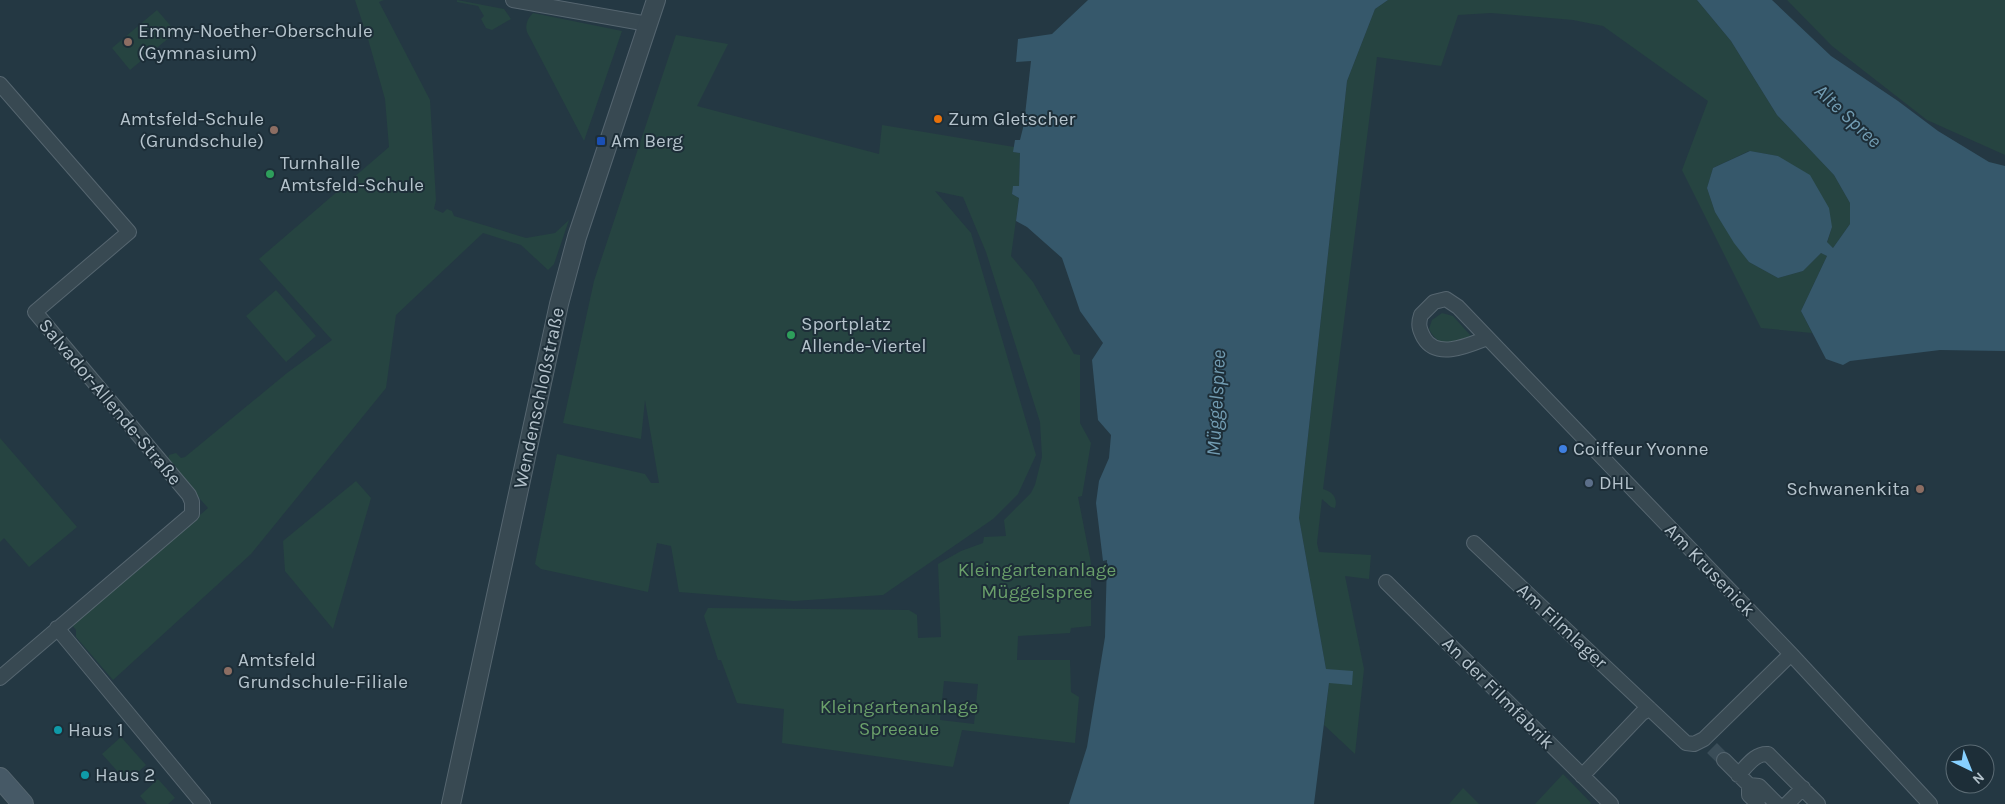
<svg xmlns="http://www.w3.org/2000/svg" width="2005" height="804" font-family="Karla,sans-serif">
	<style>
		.green { fill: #264441; fill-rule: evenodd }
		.water { fill: #36586b }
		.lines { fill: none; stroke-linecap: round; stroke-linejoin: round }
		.minor-tunnel { stroke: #3a4d58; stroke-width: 14; stroke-dasharray: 14 7; stroke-linecap: butt }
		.minor-casing { stroke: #566670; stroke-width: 16 }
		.tertiary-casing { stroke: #566670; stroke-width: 20 }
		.secondary-casing { stroke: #566670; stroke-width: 22 }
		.minor { stroke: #384952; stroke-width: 14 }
		.tertiary { stroke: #384952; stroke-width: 18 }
		.secondary { stroke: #465966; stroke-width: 20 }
		.education-dot { fill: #8d6e63; stroke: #1d2e38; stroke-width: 2 }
		.food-dot { fill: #e8710a; stroke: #1d2e38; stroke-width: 2 }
		.transit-dot { fill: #1a4fb4; stroke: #1d2e38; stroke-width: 2 }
		.leisure-dot { fill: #2e9e5b; stroke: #1d2e38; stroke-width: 2 }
		.shop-dot { fill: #3f7fe0; stroke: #1d2e38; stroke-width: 2 }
		.service-dot { fill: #5c6f8a; stroke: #1d2e38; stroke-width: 2 }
		.culture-dot { fill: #0f9aa8; stroke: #1d2e38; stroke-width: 2 }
		.labels { text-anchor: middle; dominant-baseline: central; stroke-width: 4; stroke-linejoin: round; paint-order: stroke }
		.poi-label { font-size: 19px; fill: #b5c3cc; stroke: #1d2e38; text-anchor: start }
		.street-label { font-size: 19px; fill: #b5c3cc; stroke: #1d2e38 }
		.park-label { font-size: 19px; fill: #6a9f6a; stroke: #1d2e38 }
		.water-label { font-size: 20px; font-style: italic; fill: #729cb2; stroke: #1d2e38 }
	</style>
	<rect width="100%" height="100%" fill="#243843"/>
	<!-- green -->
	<path class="green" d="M 355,0 L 384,0 L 379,2 L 430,100 L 436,200 L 434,209 L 443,213 L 447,209 L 452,211 L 454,216 L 526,238 L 555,233 L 569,220 L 554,264 L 548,270 L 521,245 L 483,233 L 396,315 L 386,388 L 251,554 L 113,680 L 76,637 L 76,630 L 72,625 L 208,508 L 170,465 L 168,462 L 169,455 L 176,453 L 181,458 L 185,457 L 287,373 L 332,340 L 259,259 L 389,147 L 385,99 L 368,39 Z
		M 457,0 L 504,9 L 511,19 L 492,30 L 486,28 L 481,19 L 484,16 L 478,6 L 457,2 Z
		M 1388,0 L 1697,0 L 1731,41 L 1777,115 L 1834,175 L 1850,203 L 1850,224 L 1833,248 L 1827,243 L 1832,227 L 1778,156 L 1749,151 L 1713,168 L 1707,188 L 1715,212 L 1749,262 L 1778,278 L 1803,271 L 1821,253 L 1827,256 L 1801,311 L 1812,333 L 1761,328 L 1682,170 L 1708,101 L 1603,26 L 1573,20 L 1491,13 L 1458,15 L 1441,66 L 1377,57 L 1323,489 C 1333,492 1338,498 1335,508 L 1331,507 L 1322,499 L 1317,543 L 1319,552 L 1371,555 L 1369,579 L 1345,576 L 1364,669 L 1355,754 L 1324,725 L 1329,683 L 1353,672 L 1326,669 L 1299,518 L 1347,81 L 1375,9 Z
		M 1787,0 L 2005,0 L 2005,155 L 1927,120 L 1832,46 Z
		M 157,10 L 176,32 L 130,70 L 112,48 Z
		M 533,13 L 622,31 L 584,141 L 527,32 C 525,25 527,19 533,13 Z
		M 676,35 L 728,44 L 697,106 L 879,154 L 882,125 L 1014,147 L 1014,152 L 1020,153 L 1019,186 L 1013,187 L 1012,194 L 1019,198 L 1011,256 L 1033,282 L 1074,354 L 1080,355 L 1080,423 L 1091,443 L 1082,496 L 1078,497 L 1091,563 L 1091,626 L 1071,628 L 1070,633 L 1018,636 L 1017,660 L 1070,660 L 1071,692 L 1079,697 L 1075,743 L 962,730 L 953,767 L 782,743 L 784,709 L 737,703 L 721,660 L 718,660 L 704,616 L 708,608 L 909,610 L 917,615 L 918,638 L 941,637 L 938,564 L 961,551 L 983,543 L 984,537 L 1006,536 L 1004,520 L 1031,493 L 1035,485 L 1042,457 L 1040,422 L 986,252 L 963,197 L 935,191 L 971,233 L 1036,455 L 1018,494 L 993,519 L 883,595 L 794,601 L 679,592 L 671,546 L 657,543 L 648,592 L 541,569 L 535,564 L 557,454 L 645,474 L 651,483 L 659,483 L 645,400 L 641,439 L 563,423 L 594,281 ZM 944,681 L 978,684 L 974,724 L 940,720 Z
		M 276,290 L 316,336 L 286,362 L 246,316 Z
		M 1442,313 L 1453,316 L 1471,336 C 1452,342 1441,351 1429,329 L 1432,320 Z
		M 0,438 L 77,527 L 29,567 L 4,538 L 0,542 Z
		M 356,481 L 371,498 L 333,629 L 285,571 L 283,541 Z
		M 121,737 L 146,765 L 127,782 L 102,754 Z
		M 1563,774 L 1591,803 L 1590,804 L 1535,804 Z
		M 158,779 L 175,798 L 168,804 L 147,804 L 140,796 Z
		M 1463,788 L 1479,804 L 1449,804 Z"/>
	<!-- water -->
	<path class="water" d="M 1088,0 L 1388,0 L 1375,9 L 1347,81 L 1299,518 L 1326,669 L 1353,671 L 1352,685 L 1329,683 L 1314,804 L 1069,804 L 1087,747 L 1105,637 L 1107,560 L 1103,561 L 1096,503 L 1099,481 L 1109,458 L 1111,435 L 1098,420 L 1092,360 L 1103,343 L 1080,311 L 1062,258 L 1027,227 L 1016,221 L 1019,198 L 1012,194 L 1013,186 L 1019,186 L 1020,153 L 1013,152 L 1015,140 L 1020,140 L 1024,124 L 1031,61 L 1016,62 L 1018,39 L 1052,34 Z
		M 1697,0 L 1772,0 L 1831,56 L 1898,101 L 1938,131 L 1989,162 L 2005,166 L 2005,351 L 1940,350 L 1850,361 L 1843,365 L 1826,359 L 1801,311 L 1827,256 L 1821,253 L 1803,271 L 1778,278 L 1749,262 L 1734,243 L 1715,212 L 1707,188 L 1713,168 L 1750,151 L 1778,156 L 1810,175 L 1829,208 L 1832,227 L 1827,242 L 1833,248 L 1850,224 L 1850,203 L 1834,175 L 1777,115 L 1731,41 Z"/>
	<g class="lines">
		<!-- minor-tunnel -->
		<path class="minor-tunnel" d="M 1712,748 L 1724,760"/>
		<defs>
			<path id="minor" d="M 513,0 L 648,24
				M 0,84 L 129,232 L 35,312 L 189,495 L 192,502 L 192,514 L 0,678
				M 1487,338 C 1469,345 1437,360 1424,338 C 1419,329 1418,324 1421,315 L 1434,302 L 1446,299 L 1458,307 L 1791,654 L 1930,804
				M 1474,543 L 1686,743 L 1694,744 L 1704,739 L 1791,654
				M 1386,582 L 1611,804
				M 57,628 L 203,804
				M 1724,760 L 1749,785 L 1759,786 L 1777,804
				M 1738,775 C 1747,766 1755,753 1768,754 L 1818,804
				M 1582,776 L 1642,713 L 1650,709
				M 1749,785 L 1749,795 L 1758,804
				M 1787,804 L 1803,788"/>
			<path id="tertiary" d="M 451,804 L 559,304 L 577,237 L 656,0"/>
			<path id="secondary" d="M 0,778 L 23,804"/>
		</defs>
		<!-- minor casing -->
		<use href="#minor" class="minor-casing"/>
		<!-- tertiary casing -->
		<use href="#tertiary" class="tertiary-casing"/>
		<!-- secondary casing -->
		<use href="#secondary" class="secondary-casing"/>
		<!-- minor -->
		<use href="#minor" class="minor"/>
		<!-- tertiary -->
		<use href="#tertiary" class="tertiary"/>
		<!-- secondary -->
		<use href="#secondary" class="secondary"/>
	</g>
	<!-- markers -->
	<g class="education-dot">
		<circle cx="128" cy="42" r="5"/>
		<circle cx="274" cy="130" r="5"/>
		<circle cx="1920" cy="489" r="5"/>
		<circle cx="228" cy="671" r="5"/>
	</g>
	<circle class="food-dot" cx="938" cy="119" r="5"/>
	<rect class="transit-dot" x="596" y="136" width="10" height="10" rx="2.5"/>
	<g class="leisure-dot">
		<circle cx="270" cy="174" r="5"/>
		<circle cx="791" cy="335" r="5"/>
	</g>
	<circle class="shop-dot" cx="1563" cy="449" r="5"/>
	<circle class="service-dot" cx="1589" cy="483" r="5"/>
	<g class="culture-dot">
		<circle cx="58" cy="730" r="5"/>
		<circle cx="85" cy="775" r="5"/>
	</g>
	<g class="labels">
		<!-- poi labels -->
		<g class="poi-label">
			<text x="138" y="31">Emmy-Noether-Oberschule<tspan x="138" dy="22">(Gymnasium)</tspan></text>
			<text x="264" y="119" text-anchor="end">Amtsfeld-Schule<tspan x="264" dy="22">(Grundschule)</tspan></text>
			<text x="948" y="119">Zum Gletscher</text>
			<text x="611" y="141">Am Berg</text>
			<text x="280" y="163">Turnhalle<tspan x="280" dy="22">Amtsfeld-Schule</tspan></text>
			<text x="801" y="324">Sportplatz<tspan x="801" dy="22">Allende-Viertel</tspan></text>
			<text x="1573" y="449">Coiffeur Yvonne</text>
			<text x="1599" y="483">DHL</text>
			<text x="1910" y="489" text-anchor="end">Schwanenkita</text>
			<text x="238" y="660">Amtsfeld<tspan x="238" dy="22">Grundschule-Filiale</tspan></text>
			<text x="68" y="730">Haus 1</text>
			<text x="95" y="775">Haus 2</text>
		</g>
		<!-- street labels -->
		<g class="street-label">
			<text transform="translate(539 398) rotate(-78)">Wendenschloßstraße</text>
			<text transform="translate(110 402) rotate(50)">Salvador-Allende-Straße</text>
			<text transform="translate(1710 570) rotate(46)">Am Krusenick</text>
			<text transform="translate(1562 626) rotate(43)">Am Filmlager</text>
			<text transform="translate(1498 693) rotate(45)">An der Filmfabrik</text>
		</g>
		<!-- park labels -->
		<g class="park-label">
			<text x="1037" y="570">Kleingartenanlage<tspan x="1037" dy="22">Müggelspree</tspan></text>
			<text x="899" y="707">Kleingartenanlage<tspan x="899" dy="22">Spreeaue</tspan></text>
		</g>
		<!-- water labels -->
		<g class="water-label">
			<text transform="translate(1848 116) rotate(43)">Alte Spree</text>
			<text transform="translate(1216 403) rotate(-87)">Müggelspree</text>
		</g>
	</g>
	<!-- north arrow -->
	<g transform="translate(1970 769) rotate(137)"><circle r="24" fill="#1d2e38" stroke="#5a6a73"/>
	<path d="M0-4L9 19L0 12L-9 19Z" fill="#87d0ff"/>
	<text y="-8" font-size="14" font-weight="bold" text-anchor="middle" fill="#b5c3cc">N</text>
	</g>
</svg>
